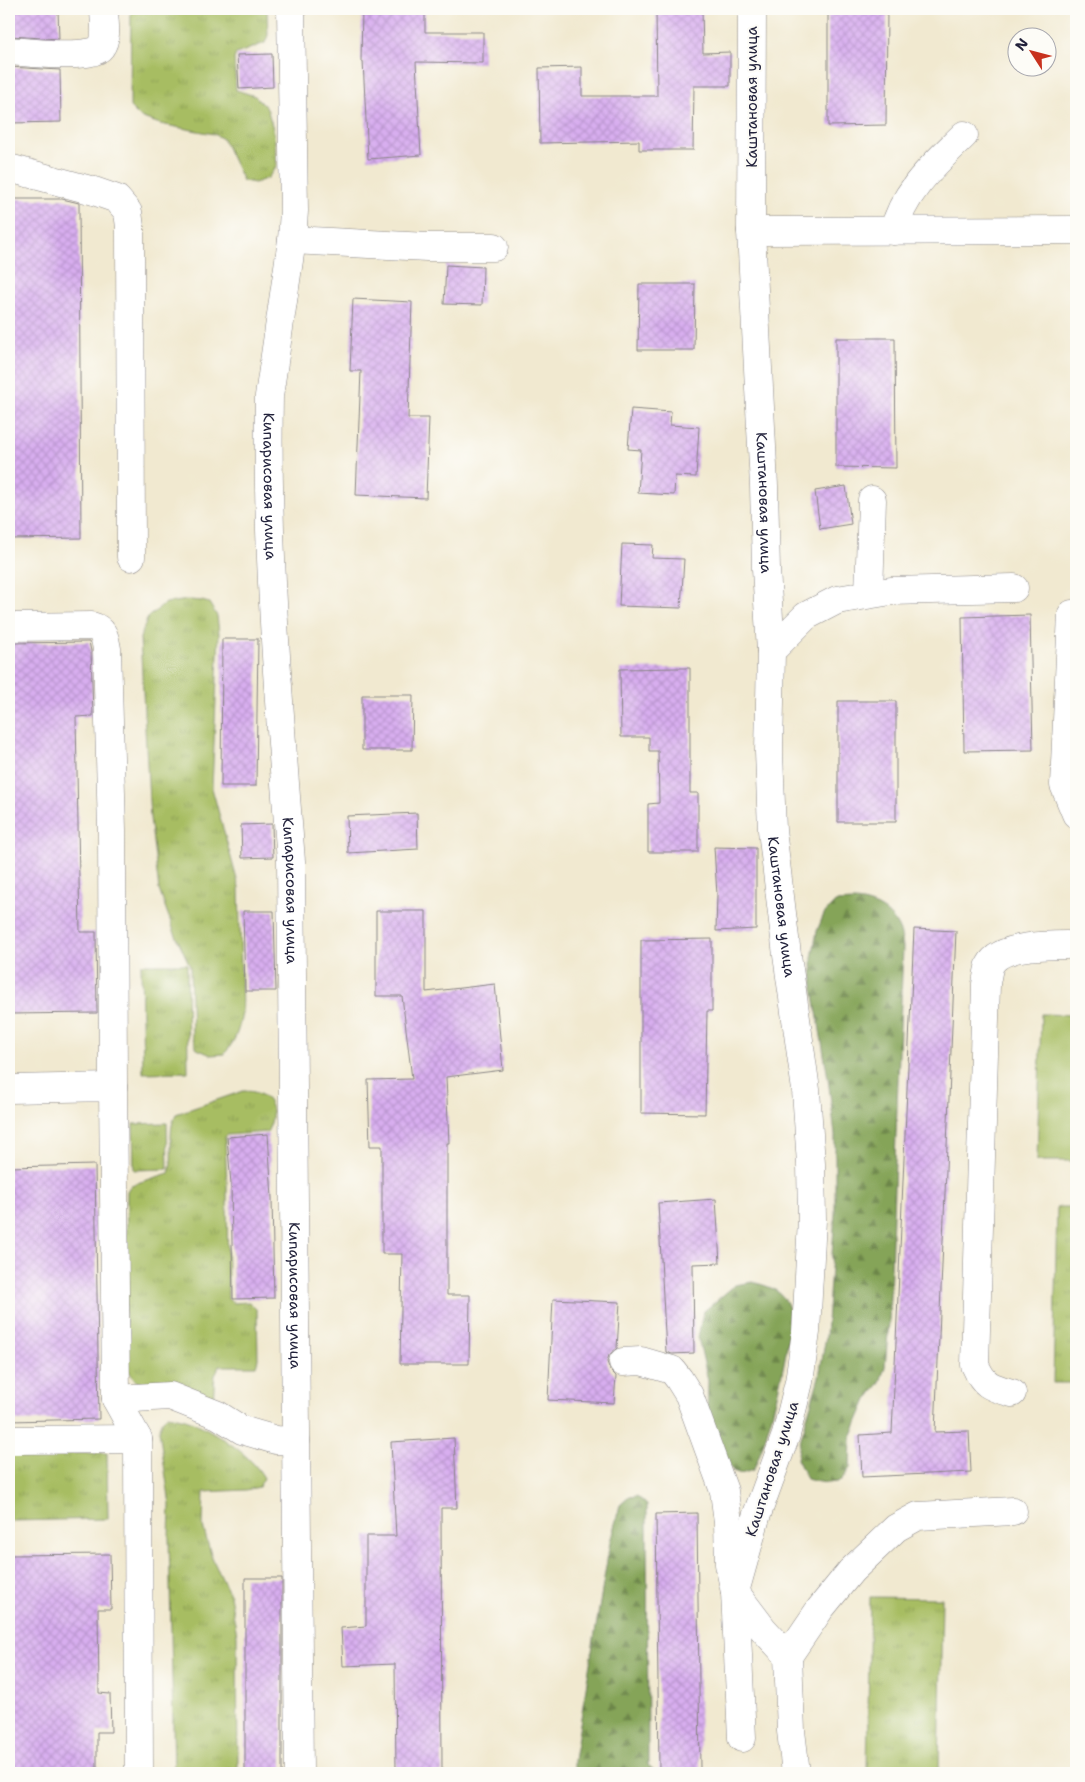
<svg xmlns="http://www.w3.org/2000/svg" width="1085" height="1782" font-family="'Shantell Sans',sans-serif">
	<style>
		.grass { fill: url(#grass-tufts); stroke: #64704e }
		.forest { fill: url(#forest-firs); stroke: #54634a }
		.pitch { fill: #a7bd62; stroke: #64704e }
		.building { fill: url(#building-cross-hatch) }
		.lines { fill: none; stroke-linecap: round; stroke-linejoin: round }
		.minor-casing { stroke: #8a8686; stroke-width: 29 }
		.minor { stroke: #fff; stroke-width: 28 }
		.labels { text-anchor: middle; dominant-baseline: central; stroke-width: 4.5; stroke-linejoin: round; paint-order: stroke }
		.street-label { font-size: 15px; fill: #22223b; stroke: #fdfcf7 }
	</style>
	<defs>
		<pattern id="grass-tufts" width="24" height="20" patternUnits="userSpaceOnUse" patternTransform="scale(1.25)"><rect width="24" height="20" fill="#a7bd62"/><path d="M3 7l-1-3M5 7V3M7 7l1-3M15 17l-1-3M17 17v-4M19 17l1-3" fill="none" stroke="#8fa256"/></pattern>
		<pattern id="forest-firs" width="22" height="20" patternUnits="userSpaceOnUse" patternTransform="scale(1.25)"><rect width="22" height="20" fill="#85a458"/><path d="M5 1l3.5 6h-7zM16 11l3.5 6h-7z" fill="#6c854a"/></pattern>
		<pattern id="building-cross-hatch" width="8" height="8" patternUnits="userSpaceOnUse" patternTransform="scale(1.25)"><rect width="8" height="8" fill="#d8aeef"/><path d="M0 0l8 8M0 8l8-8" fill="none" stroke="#b995ce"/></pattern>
	</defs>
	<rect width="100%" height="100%" fill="#fdfcf7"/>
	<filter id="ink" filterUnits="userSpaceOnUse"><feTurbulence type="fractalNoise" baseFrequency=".02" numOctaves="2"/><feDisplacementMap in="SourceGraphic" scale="10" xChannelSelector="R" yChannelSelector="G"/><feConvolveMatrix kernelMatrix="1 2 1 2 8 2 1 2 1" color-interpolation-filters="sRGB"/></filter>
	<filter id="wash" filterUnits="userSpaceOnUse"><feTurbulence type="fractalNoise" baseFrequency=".0096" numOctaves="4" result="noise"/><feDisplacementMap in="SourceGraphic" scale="20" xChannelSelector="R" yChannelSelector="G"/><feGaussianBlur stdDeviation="1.12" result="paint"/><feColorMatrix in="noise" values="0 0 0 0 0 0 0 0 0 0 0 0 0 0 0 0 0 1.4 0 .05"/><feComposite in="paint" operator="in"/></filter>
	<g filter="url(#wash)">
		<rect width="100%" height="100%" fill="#f1e9d0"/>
		<!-- grass -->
		<path class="grass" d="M 131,9 L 267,9 L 268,35 L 265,43 L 236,54 L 234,59 L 236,90 L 255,96 L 267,108 L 274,132 L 277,165 L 268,178 L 255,183 L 243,181 L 223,139 L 214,134 L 160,124 L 140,117 L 130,107 Z
			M 190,600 L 202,601 L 209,603 L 217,616 L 219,633 L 212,788 L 239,887 L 242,1013 C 239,1029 236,1041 224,1054 L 211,1055 L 197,1049 L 192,1036 L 190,966 L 174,931 L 159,890 L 150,818 L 140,638 L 148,617 L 166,603 Z
			M 141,964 L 187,964 L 188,1072 L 143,1073 Z
			M 243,1091 C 268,1090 280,1109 267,1132 L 227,1135 L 225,1137 L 227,1186 L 228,1299 L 234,1303 L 249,1302 L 257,1310 L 258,1359 L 256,1366 L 219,1366 L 215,1375 L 213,1401 L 137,1382 L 125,1367 L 127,1191 L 131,1185 L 169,1173 C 175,1154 166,1131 176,1114 Z
			M 167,1123 L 168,1169 L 134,1170 L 133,1124 Z
			M 1057,1207 L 1076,1207 L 1076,1383 L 1053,1383 Z
			M 168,1415 C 176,1417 184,1418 191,1421 C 215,1432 251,1454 264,1478 L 259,1487 L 246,1490 L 204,1492 L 203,1527 L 212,1558 L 230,1595 L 237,1635 L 238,1773 L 174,1773 L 169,1537 L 170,1505 L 159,1430 L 163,1419 Z
			M 107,1453 L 108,1519 L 9,1521 L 9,1454 Z
			M 870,1597 L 942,1598 L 939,1773 L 867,1773 Z"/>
		<!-- forest -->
		<path class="forest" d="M 854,901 C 872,902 890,910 898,927 C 901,932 902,940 903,947 L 889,1323 L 885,1367 L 880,1382 L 867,1400 L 851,1437 L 850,1468 L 841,1481 C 829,1484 819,1483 807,1479 L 797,1459 L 801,1438 L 819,1377 L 826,1336 L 835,1214 L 835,1135 L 828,1078 L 813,989 L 812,958 L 817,931 L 824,914 L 835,902 Z
			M 752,1282 C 767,1286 782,1289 788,1306 C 797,1328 766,1447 753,1470 L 741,1474 L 733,1471 L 724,1457 L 707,1415 L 708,1381 L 698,1337 L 703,1312 L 735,1285 Z
			M 637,1496 L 647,1505 L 648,1765 L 658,1773 L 574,1773 L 574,1760 L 610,1542 L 620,1505 L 629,1497 Z"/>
		<!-- pitch -->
		<path class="pitch" d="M 1041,1014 L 1076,1015 L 1076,1161 L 1037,1161 Z"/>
		<g id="blocks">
			<!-- building -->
			<path class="building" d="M 9,9 L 58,9 L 59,39 L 9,36 Z
				M 362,9 L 425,9 L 425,32 L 483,32 L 483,63 L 416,62 L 421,155 L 368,159 L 363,61 L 361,61 Z
				M 656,9 L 702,9 L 703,53 L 730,52 L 730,86 L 694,86 L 693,150 L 639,150 L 639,141 L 540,143 L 539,68 L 582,67 L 582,96 L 657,96 Z
				M 828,9 L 887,9 L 886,125 L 828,126 Z
				M 272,54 L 273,87 L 239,89 L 237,55 Z
				M 9,67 L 60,70 L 61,122 L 10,123 Z
				M 9,199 L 62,199 L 79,203 L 81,538 L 9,539 Z
				M 446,265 L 483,267 L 482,305 L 444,304 Z
				M 639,284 L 695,284 L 694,350 L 638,350 Z
				M 353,299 L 412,302 L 408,418 L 429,418 L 426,498 L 356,495 L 361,371 L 350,371 Z
				M 836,338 L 895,338 L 896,468 L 836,467 Z
				M 631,409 L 671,412 L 670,425 L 699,427 L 696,477 L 675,476 L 674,495 L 638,493 L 641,450 L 628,449 Z
				M 846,486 L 851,524 L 820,529 L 815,491 Z
				M 622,544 L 653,545 L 652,558 L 684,559 L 681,608 L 619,606 Z
				M 1030,615 L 1033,750 L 964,751 L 962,617 Z
				M 222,639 L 258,639 L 256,786 L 221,786 Z
				M 89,642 L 91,651 L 93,716 L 76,717 L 80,932 L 96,932 L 97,1013 L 9,1014 L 9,643 Z
				M 678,668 L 690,668 L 690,793 L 698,793 L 698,852 L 648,852 L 648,804 L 659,803 L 658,751 L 649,751 L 649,737 L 621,737 L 620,669 Z
				M 362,695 L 413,695 L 412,750 L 362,750 Z
				M 838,701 L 896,701 L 896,822 L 838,822 Z
				M 417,813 L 418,849 L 348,853 L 347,816 Z
				M 272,824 L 273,857 L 242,858 L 241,825 Z
				M 714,847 L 756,848 L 756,929 L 716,931 L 717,895 Z
				M 243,911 L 274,911 L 276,991 L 245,991 Z
				M 376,911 L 426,911 L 426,992 L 495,984 L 503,1070 L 446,1077 L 449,1143 L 447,1143 L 447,1295 L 470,1295 L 469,1364 L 400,1364 L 402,1254 L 382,1254 L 382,1146 L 370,1146 L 368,1080 L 412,1079 L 402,996 L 376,996 Z
				M 914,929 L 956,931 L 935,1432 L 969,1431 L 971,1472 L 862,1477 L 860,1435 L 892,1433 Z
				M 712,939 L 712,1011 L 707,1011 L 705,1114 L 641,1113 L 641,940 Z
				M 268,1134 L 272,1198 L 274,1298 L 233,1299 L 231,1184 L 227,1137 Z
				M 95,1165 L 99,1419 L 9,1421 L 9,1167 Z
				M 716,1199 L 720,1263 L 693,1264 L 694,1353 L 672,1354 L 666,1352 L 658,1203 Z
				M 553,1299 L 620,1302 L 617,1348 L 609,1355 L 607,1362 L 610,1370 L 616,1376 L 614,1403 L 548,1400 Z
				M 454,1438 L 457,1508 L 441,1508 L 442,1772 L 396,1773 L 395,1664 L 343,1666 L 341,1628 L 366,1626 L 366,1536 L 396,1536 L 391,1442 Z
				M 697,1513 L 700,1770 L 659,1770 L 656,1514 Z
				M 110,1554 L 111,1609 L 98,1609 L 99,1693 L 110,1694 L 111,1732 L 97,1732 L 97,1773 L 9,1773 L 9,1555 Z
				M 245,1578 L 282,1578 L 282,1773 L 245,1773 Z"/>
		</g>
	</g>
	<g filter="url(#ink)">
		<use href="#blocks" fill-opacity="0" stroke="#8a8686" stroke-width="1"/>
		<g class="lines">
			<defs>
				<g id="minor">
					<path id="s1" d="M 291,9 L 294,211 L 292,240 L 269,396 C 266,551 279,707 291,861 L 299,1773"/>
					<path id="s2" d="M 752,9 L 751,231 L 764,486 L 766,569 L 771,651 L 769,752 L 772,830 L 787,955 L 806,1090 L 811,1164 L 812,1220 L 806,1332 L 799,1382 L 786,1435 L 756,1517 L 735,1592 L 763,1629 L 788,1656 L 791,1731 L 796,1773"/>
					<path d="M 9,51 C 25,52 92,60 101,47 C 108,38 104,20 104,9"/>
					<path d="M 9,168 L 94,191 L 117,199 L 128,212 L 130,227 L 131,557"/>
					<path d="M 751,231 L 1076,230"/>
					<path d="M 894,231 C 903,191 936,163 964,135"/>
					<path d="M 292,240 L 427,247 L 494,247"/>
					<path d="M 869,594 L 872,500"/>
					<path d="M 1072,614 L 1064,785 L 1076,814"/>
					<path d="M 9,627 L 92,626 C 104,629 105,638 107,649 L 112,830 L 113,1087"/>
					<path d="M 771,651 L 806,616 L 837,600 L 891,591 L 1014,588"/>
					<path d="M 9,1089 L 113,1087 L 116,1399 L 138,1439 L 139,1773"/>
					<path d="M 623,1362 L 641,1361 L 672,1370 L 679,1379 L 689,1395 L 724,1491 L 728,1522 L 729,1564 L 735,1592 L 742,1738"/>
					<path d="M 1012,1393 C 991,1387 984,1386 975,1365 L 986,984 C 987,978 988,970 990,965 C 1000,945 1048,945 1067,945"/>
					<path d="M 116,1399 L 170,1396 L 218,1415 L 242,1430 L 276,1440 L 296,1441"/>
					<path d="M 9,1440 L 138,1439"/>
					<path d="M 788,1656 L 820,1609 L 851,1571 L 896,1528 L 918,1516 L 1013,1511"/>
				</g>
			</defs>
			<!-- minor casing -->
			<use href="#minor" class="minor-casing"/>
			<!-- minor -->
			<use href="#minor" class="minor"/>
		</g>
	</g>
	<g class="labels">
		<!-- street labels -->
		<g class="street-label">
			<text transform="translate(752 97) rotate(-90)">Каштановая улица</text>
			<text stroke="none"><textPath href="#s1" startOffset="479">Кипарисовая улица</textPath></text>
			<text stroke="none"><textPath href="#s2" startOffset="494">Каштановая улица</textPath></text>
			<text stroke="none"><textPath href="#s1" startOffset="884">Кипарисовая улица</textPath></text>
			<text stroke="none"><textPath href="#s2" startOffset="899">Каштановая улица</textPath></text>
			<text stroke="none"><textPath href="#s1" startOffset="1289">Кипарисовая улица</textPath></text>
			<text transform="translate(772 1469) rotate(-72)">Каштановая улица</text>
		</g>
	</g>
	<!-- margin -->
	<rect width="1085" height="1782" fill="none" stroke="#fdfcf7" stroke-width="30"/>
	<!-- north arrow -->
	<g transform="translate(1032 52) rotate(306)"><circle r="24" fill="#fdfcf7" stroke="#a5a5ac"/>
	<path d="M0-4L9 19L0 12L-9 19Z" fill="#c8321e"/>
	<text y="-8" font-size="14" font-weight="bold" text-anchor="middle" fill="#22223b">N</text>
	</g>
</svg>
